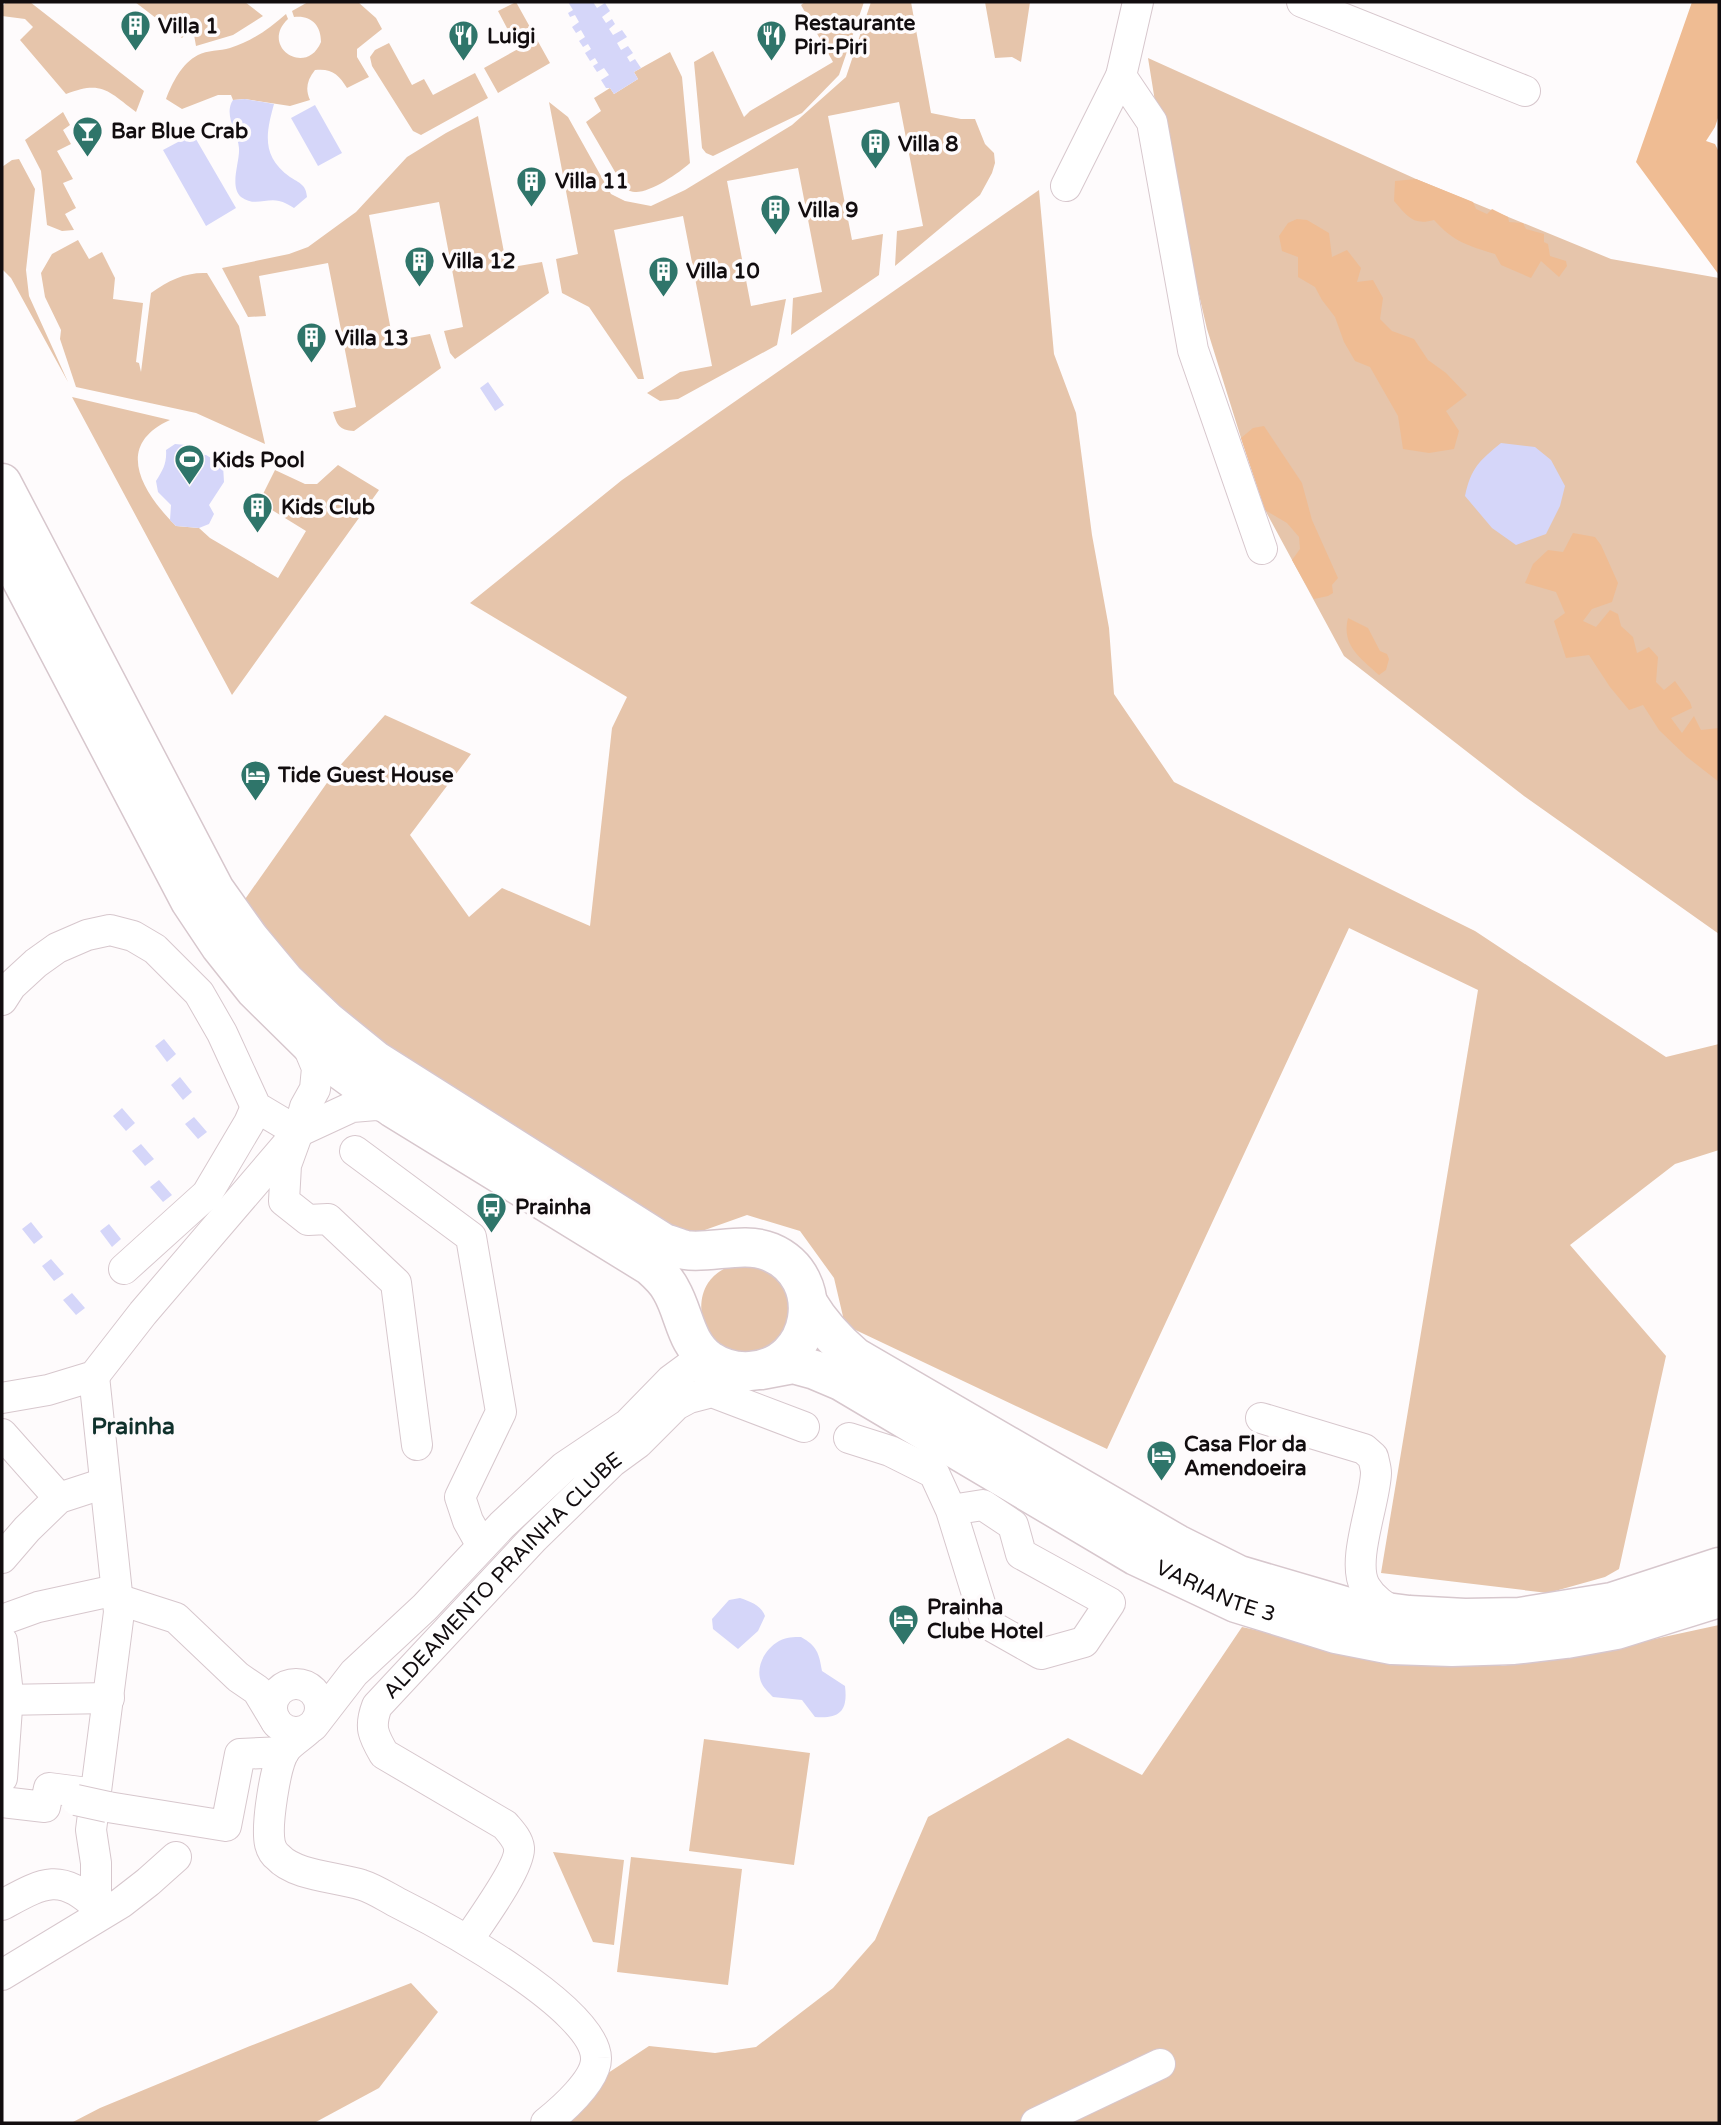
<svg xmlns="http://www.w3.org/2000/svg" width="1721" height="2125" font-family="'Varela Round',sans-serif">
	<style>
		.green { fill: #e6c5ab }
		.forest { fill: #efbc93 }
		.water { fill: #d5d6f9 }
		.lines { fill: none; stroke-linecap: round; stroke-linejoin: round }
		.minor-casing { stroke: #d7c7cd; stroke-width: 32 }
		.major-casing { stroke: #d7c7cd; stroke-width: 41 }
		.minor { stroke: #fff; stroke-width: 30 }
		.major { stroke: #fff; stroke-width: 38 }
		.minor-bridge-casing { stroke: #d7c7cd; stroke-width: 32; stroke-linecap: butt }
		.minor-bridge { stroke: #fff; stroke-width: 30 }
		.labels { text-anchor: middle; dominant-baseline: central; stroke-width: 7; stroke-linejoin: round; paint-order: stroke }
		.poi-label { font-size: 21px; font-weight: bold; fill: #120d0f; stroke: #fefbfc; text-anchor: start }
		.street-label { font-size: 21px; fill: #120d0f; stroke: #fefbfc }
		.neighbourhood-label { font-size: 23px; font-weight: bold; fill: #10312c; stroke: #fefbfc }
	</style>
	<rect width="100%" height="100%" fill="#fefbfc"/>
	<!-- green -->
	<path class="green" d="M 6,2 L 30,2 L 144,91 L 136,112 C 108,91 102,80 66,94 L 20,40 L 33,27 L 25,19 L 2,16 L 2,7 Z
		M 135,2 L 245,2 L 263,16 L 233,35 L 196,46 L 194,35 L 188,31 L 182,38 Z
		M 308,2 L 358,2 L 376,18 L 382,29 L 357,49 L 357,57 L 369,77 L 347,88 C 339,75 332,68 315,70 C 307,80 305,89 310,100 L 290,106 L 245,99 L 233,100 L 231,95 L 218,95 L 182,109 L 166,99 C 172,83 182,63 198,55 C 207,50 220,51 230,48 C 252,41 269,29 286,14 L 288,19 C 259,46 306,78 321,42 C 321,25 311,15 294,17 L 292,11 Z
		M 516,2 L 550,63 L 498,93 L 484,68 L 518,49 L 498,11 Z
		M 805,2 L 864,2 L 839,75 L 802,113 L 713,156 L 706,153 L 702,148 L 694,62 L 713,51 L 744,117 L 750,111 L 833,62 L 801,5 Z
		M 871,2 L 911,2 L 931,113 L 961,119 L 975,119 L 985,144 L 994,153 L 995,163 L 992,173 L 980,195 L 895,266 L 897,231 L 923,226 L 899,102 L 828,116 L 852,240 L 883,234 L 879,275 L 791,335 L 793,298 L 822,292 L 798,168 L 727,181 L 751,306 L 786,299 L 777,345 L 678,399 L 660,401 L 647,393 L 680,372 L 712,366 L 683,216 L 614,230 L 644,379 L 638,379 L 589,307 L 562,293 L 556,259 L 578,254 L 549,102 L 568,117 L 611,194 L 625,201 L 651,206 L 685,190 L 792,125 L 846,77 Z
		M 985,2 L 1030,2 L 1021,62 L 1012,57 L 995,58 Z
		M 389,43 L 412,85 L 424,79 L 433,95 L 475,73 L 488,98 L 421,135 L 413,131 L 372,66 L 370,57 L 375,50 Z
		M 670,52 L 682,77 L 690,163 C 679,173 650,193 635,192 C 632,192 628,190 625,189 L 586,122 L 601,111 L 594,98 L 610,88 L 614,94 L 638,79 L 634,72 Z
		M 1148,58 L 1416,179 L 1611,259 L 1719,278 L 1719,934 L 1524,796 L 1344,656 L 1265,510 L 1241,438 L 1207,329 L 1158,120 Z
		M 63,112 L 70,125 L 63,130 L 71,144 L 57,151 L 73,179 L 63,183 L 76,208 L 65,214 L 74,230 L 62,231 L 47,225 L 41,171 L 25,140 Z
		M 478,116 L 507,268 L 542,262 L 549,293 L 455,359 L 450,353 L 444,331 L 463,327 L 439,202 L 369,215 L 393,341 L 430,334 L 441,368 L 354,431 C 339,430 337,425 333,412 L 356,407 L 328,263 L 259,276 L 266,316 L 248,317 L 222,268 L 289,254 L 308,247 L 356,212 L 407,157 L 446,133 Z
		M 19,159 L 35,189 L 26,270 L 29,296 L 68,382 L 11,278 L 2,269 L 2,167 L 12,160 Z
		M 1039,190 L 1054,354 L 1076,413 L 1092,535 L 1109,628 L 1114,694 L 1174,782 L 1475,931 L 1666,1057 L 1719,1044 L 1719,1150 L 1675,1164 L 1570,1245 L 1666,1356 L 1619,1569 L 1605,1577 L 1548,1593 L 1381,1573 L 1478,990 L 1349,928 L 1107,1449 L 845,1325 L 834,1278 L 800,1231 L 747,1215 L 688,1236 L 354,1033 L 243,902 L 336,770 L 385,715 L 471,754 L 410,835 L 469,917 L 502,888 L 590,926 L 612,728 L 627,697 L 470,603 L 622,480 Z
		M 78,240 L 89,259 L 102,252 L 115,278 L 113,299 L 143,303 L 136,362 L 139,363 L 141,372 L 151,293 C 169,280 186,272 207,273 L 239,326 L 265,444 L 196,413 L 76,387 L 60,339 L 61,330 L 45,297 L 41,273 L 52,254 Z
		M 72,397 L 170,420 C 112,446 144,494 176,526 L 199,528 L 210,538 L 278,578 L 306,531 L 259,502 L 275,470 L 305,484 L 317,484 L 338,465 L 379,490 L 232,695 Z
		M 739,1262 L 780,1275 L 794,1319 L 770,1350 C 759,1351 741,1356 731,1353 C 704,1344 693,1306 708,1283 C 715,1272 728,1266 739,1262 Z
		M 1719,1625 L 1719,2123 L 558,2123 L 605,2075 L 649,2046 L 715,2053 L 756,2047 L 833,1988 L 875,1940 L 928,1817 L 1068,1738 L 1142,1775 L 1242,1627 L 1389,1659 L 1502,1666 L 1636,1643 Z
		M 704,1739 L 810,1753 L 794,1865 L 689,1851 Z
		M 553,1852 L 624,1860 L 614,1945 L 593,1942 Z
		M 631,1857 L 742,1869 L 728,1985 L 617,1972 Z
		M 411,1983 L 438,2012 L 379,2088 L 314,2123 L 71,2123 L 100,2108 L 250,2046 Z"/>
	<!-- forest -->
	<path class="forest" d="M 1692,2 L 1719,2 L 1719,115 L 1715,127 L 1706,141 L 1715,144 L 1719,152 L 1719,275 L 1636,162 Z
		M 1416,179 L 1473,202 L 1476,209 L 1487,214 L 1492,209 L 1508,217 L 1509,222 L 1523,223 L 1526,229 L 1544,234 L 1544,242 L 1548,244 L 1550,256 L 1566,261 L 1567,266 L 1559,277 L 1541,261 L 1531,278 L 1501,265 L 1495,254 C 1467,245 1455,243 1434,220 C 1413,226 1407,216 1394,201 L 1395,181 Z
		M 1297,219 L 1307,220 L 1329,233 L 1332,257 L 1347,250 L 1361,268 L 1357,282 L 1373,280 L 1383,298 L 1380,319 L 1392,331 L 1414,339 L 1428,360 L 1446,373 L 1467,395 L 1446,411 L 1459,431 L 1454,449 L 1429,453 L 1403,449 L 1398,416 L 1370,367 L 1355,361 L 1344,342 L 1335,317 L 1322,300 L 1315,287 L 1298,277 L 1298,257 L 1282,251 L 1279,236 L 1288,223 Z
		M 1264,426 L 1302,483 L 1312,520 L 1338,578 L 1332,585 L 1333,593 L 1328,596 L 1314,599 L 1292,560 L 1300,549 L 1299,537 L 1287,523 L 1265,510 L 1241,438 L 1253,428 Z
		M 1573,533 L 1595,537 L 1601,545 L 1618,583 L 1612,602 L 1592,609 L 1583,621 L 1596,627 L 1610,610 L 1618,614 L 1621,626 L 1633,637 L 1637,653 L 1649,647 L 1658,657 L 1656,682 L 1664,690 L 1675,681 L 1690,702 L 1692,708 L 1671,718 L 1682,733 L 1694,716 L 1701,730 L 1719,728 L 1719,782 L 1687,757 L 1659,730 L 1643,705 L 1629,710 L 1610,687 L 1589,655 L 1566,658 L 1554,621 L 1565,613 L 1556,592 L 1525,583 L 1533,564 L 1548,550 L 1563,552 Z
		M 1348,618 L 1368,628 L 1380,651 L 1387,654 L 1389,659 L 1386,670 L 1379,675 C 1361,658 1341,646 1348,618 Z"/>
	<!-- water -->
	<path class="water" d="M 568,2 L 593,2 L 597,8 L 605,3 L 610,11 L 602,17 L 606,23 L 612,19 L 615,24 L 609,29 L 613,35 L 622,30 L 627,37 L 617,43 L 621,50 L 628,46 L 633,53 L 627,57 L 630,62 L 635,59 L 641,68 L 634,72 L 638,79 L 614,94 L 610,88 L 606,88 L 601,80 L 609,75 L 604,68 L 597,72 L 593,66 L 598,63 L 595,58 L 590,61 L 585,53 L 591,49 L 588,44 L 583,47 L 579,41 L 585,37 L 581,30 L 576,33 L 572,27 L 579,22 L 575,15 L 570,17 L 568,13 L 573,10 Z
		M 245,99 L 274,104 C 266,133 261,156 290,177 C 299,183 306,184 307,197 L 294,208 C 289,205 284,202 279,201 C 266,198 254,207 241,197 C 229,186 240,162 239,148 C 238,133 223,115 233,100 Z
		M 315,105 L 342,153 L 318,166 L 291,118 Z
		M 193,134 L 236,208 L 206,226 L 163,150 Z
		M 488,382 L 504,405 L 495,411 L 480,388 Z
		M 1501,443 L 1535,447 L 1551,460 L 1565,486 L 1560,506 L 1546,534 L 1516,545 L 1492,528 L 1465,496 C 1471,468 1479,461 1501,443 Z
		M 175,444 L 186,445 L 195,454 L 206,455 L 223,465 L 224,482 L 209,505 L 214,514 L 209,524 L 199,528 L 176,526 L 170,520 L 171,505 L 158,492 L 156,481 C 163,470 167,463 166,450 Z
		M 164,1039 L 176,1054 L 167,1062 L 155,1046 Z
		M 180,1077 L 192,1092 L 183,1100 L 171,1085 Z
		M 122,1108 L 135,1123 L 126,1131 L 113,1116 Z
		M 194,1117 L 207,1132 L 198,1139 L 185,1124 Z
		M 141,1144 L 154,1159 L 145,1166 L 132,1151 Z
		M 159,1180 L 172,1195 L 163,1202 L 150,1187 Z
		M 31,1222 L 43,1237 L 34,1244 L 22,1229 Z
		M 109,1224 L 121,1239 L 112,1247 L 100,1231 Z
		M 51,1259 L 64,1274 L 54,1281 L 42,1266 Z
		M 72,1293 L 85,1308 L 76,1315 L 63,1300 Z
		M 740,1598 C 751,1602 761,1605 765,1616 L 758,1631 L 738,1649 L 713,1629 L 712,1619 L 729,1600 Z
		M 801,1637 C 817,1646 819,1653 822,1671 L 845,1686 C 848,1711 840,1719 815,1717 L 802,1700 L 773,1697 C 769,1693 764,1688 762,1684 C 754,1668 765,1649 779,1641 C 786,1637 794,1637 801,1637 Z"/>
	<g class="lines">
		<defs>
			<g id="minor">
				<path d="M 1138,2 L 1121,76 L 1152,122 L 1193,350 L 1262,549"/>
				<path d="M 1302,2 L 1525,91"/>
				<path d="M 1066,186 L 1121,76"/>
				<path d="M 2,1000 L 11,986 L 36,963 L 57,948 L 87,935 L 110,930 L 133,936 L 155,949 L 199,993 L 222,1033 L 256,1107 L 298,1132"/>
				<path d="M 305,1039 L 317,1068 L 315,1089 L 305,1107 L 298,1132 L 286,1165 L 284,1201 L 308,1220 L 328,1219 L 396,1283 L 417,1445"/>
				<path d="M 355,1151 L 471,1237 L 501,1412 L 460,1497 L 468,1521 L 482,1546"/>
				<path d="M 124,1269 L 207,1194 L 249,1123 L 256,1107"/>
				<path d="M 94,1376 L 119,1612 L 91,1830 L 96,1863 L 96,1917"/>
				<path d="M 2,1398 L 48,1390 L 94,1376 L 143,1313 L 298,1132 L 352,1107 L 376,1105 L 393,1108"/>
				<path d="M 1261,1418 L 1364,1449 L 1373,1457 C 1374,1462 1376,1468 1376,1473 C 1375,1503 1351,1561 1365,1586 C 1373,1600 1385,1607 1398,1614"/>
				<path d="M 2,1434 L 59,1498"/>
				<path d="M 849,1438 L 890,1451 L 934,1473 L 951,1510 L 986,1623 L 1041,1654 L 1084,1642 L 1110,1603 L 1021,1554 L 1013,1525 L 983,1505 L 951,1510"/>
				<path d="M 2,1558 L 27,1529 L 59,1498 L 105,1483"/>
				<path d="M 117,1599 L 176,1618 L 238,1677 L 257,1690 L 277,1723"/>
				<path d="M 2,1620 L 38,1607 L 116,1590"/>
				<path d="M 2,1641 L 8,1694 L 2,1778"/>
				<circle cx="296" cy="1708" r="24"/>
				<path d="M 2,1700 L 109,1698"/>
				<path d="M 313,1726 L 354,1673 L 425,1607 L 502,1525 L 564,1467 L 628,1424 L 671,1380 L 690,1366 L 720,1366"/>
				<path d="M 309,1729 C 302,1736 291,1742 285,1750 C 275,1765 266,1826 270,1844 C 271,1848 274,1854 278,1857 C 295,1876 338,1877 362,1885 C 375,1889 388,1898 400,1904 C 442,1925 595,2008 596,2058 C 597,2080 562,2110 546,2123"/>
				<path d="M 2,1802 L 45,1807 L 49,1788 L 96,1794"/>
				<path d="M 108,1807 L 226,1826 L 240,1754 L 284,1752"/>
				<path d="M 2,1905 C 41,1884 60,1871 96,1906"/>
				<path id="s1" d="M 468,1940 C 479,1923 521,1866 519,1848 C 518,1839 510,1831 505,1825 L 384,1754 C 373,1735 369,1727 377,1706 L 533,1539 L 612,1462 L 638,1443 L 676,1405 L 689,1398 L 712,1392 L 804,1427"/>
				<path d="M 2,1975 L 121,1903 L 148,1882 L 176,1857"/>
				<path d="M 1036,2123 L 1160,2064"/>
			</g>
			<g id="major">
				<path d="M 2,483 L 215,890 L 250,939 L 285,981 L 327,1021 L 375,1060 L 664,1243 C 671,1245 678,1248 685,1250 C 711,1254 744,1241 770,1252 C 830,1277 815,1367 750,1371 C 736,1372 721,1368 709,1360 C 685,1343 685,1314 671,1290 C 666,1280 659,1274 650,1266 L 393,1108 L 324,1058 L 255,990 L 220,946 L 190,901 L 2,543"/>
				<path d="M 808,1303 C 821,1325 835,1340 855,1357 L 1177,1544 L 1239,1575 L 1348,1607 L 1409,1615 L 1465,1618 L 1520,1617 L 1612,1602 L 1719,1567"/>
				<path id="s2" d="M 761,1370 L 793,1364 L 815,1370 L 841,1381 L 1136,1556 L 1236,1603 L 1336,1634 L 1392,1645 L 1452,1647 L 1514,1645 L 1566,1639 L 1616,1630 L 1719,1598"/>
			</g>
		</defs>
		<!-- minor casing -->
		<use href="#minor" class="minor-casing"/>
		<!-- major casing -->
		<use href="#major" class="major-casing"/>
		<!-- minor -->
		<use href="#minor" class="minor"/>
		<!-- major -->
		<use href="#major" class="major"/>
		<defs>
			<path id="minor-bridge" d="M 76,1800 L 108,1807"/>
		</defs>
		<!-- minor-bridge casing -->
		<use href="#minor-bridge" class="minor-bridge-casing"/>
		<!-- minor-bridge -->
		<use href="#minor-bridge" class="minor-bridge"/>
	</g>
	<!-- icons -->
	<defs>
		<symbol id="building-pin" viewBox="-11 -11 22 30"><path d="M0 17L-7.5 6A9.5 9.5 0 1 1 7.5 6Z" fill="#2f756a" stroke="#fefbfc"/><path d="M-4-6H4V6H1V3H-1V6H-4ZM-2.5-4.3h1.7v1.8h-1.7ZM.8-4.3h1.7v1.8H.8ZM-2.5-1h1.7V.8h-1.7ZM.8-1h1.7V.8H.8Z" fill="#fff"/></symbol>
		<symbol id="restaurant-pin" viewBox="-11 -11 22 30"><path d="M0 17L-7.5 6A9.5 9.5 0 1 1 7.5 6Z" fill="#2f756a" stroke="#fefbfc"/><path d="M-5-6h1v4h1v-4h1v4h1v-4h1v5L-1.5 .5V6h-2V.5L-5-1ZM5-6V6H3V1.5H1.5Q1.5-4 5-6Z" fill="#fff"/></symbol>
		<symbol id="bar-pin" viewBox="-11 -11 22 30"><path d="M0 17L-7.5 6A9.5 9.5 0 1 1 7.5 6Z" fill="#2f756a" stroke="#fefbfc"/><path d="M-6-5H6L.8 .8V4.5H3.5V6h-7V4.5H-.8V.8Z" fill="#fff"/></symbol>
		<symbol id="stadium-pin" viewBox="-11 -11 22 30"><path d="M0 17L-7.5 6A9.5 9.5 0 1 1 7.5 6Z" fill="#2f756a" stroke="#fefbfc"/><path d="M0-5a6.5 5 0 1 0 0 10a6.5 5 0 1 0 0-10ZM-3.5-1.8h7v3.6h-7Z" fill="#fff"/></symbol>
		<symbol id="hotel-pin" viewBox="-11 -11 22 30"><path d="M0 17L-7.5 6A9.5 9.5 0 1 1 7.5 6Z" fill="#2f756a" stroke="#fefbfc"/><path d="M-6-4.5h1.5V1H6V5H4.5V3h-9V5H-6ZM-4 0a1.8 1.8 0 1 1 3.6 0ZM.5 0V-2.5h3Q6-2.5 6 0Z" fill="#fff"/></symbol>
		<symbol id="bus-pin" viewBox="-11 -11 22 30"><path d="M0 17L-7.5 6A9.5 9.5 0 1 1 7.5 6Z" fill="#2f756a" stroke="#fefbfc"/><path d="M-5-6H5V4H4V6H2V4H-2V6H-4V4H-5ZM-3.5-4V0h7V-4ZM-3.5 1.2v1.5H-2V1.2ZM2 1.2v1.5H3.5V1.2Z" fill="#fff"/></symbol>
	</defs>
	<g fill-rule="evenodd">
		<use href="#building-pin" x="118" y="8" width="35" height="47"/>
		<use href="#restaurant-pin" x="754" y="18" width="35" height="47"/>
		<use href="#restaurant-pin" x="446" y="18" width="35" height="47"/>
		<use href="#bar-pin" x="70" y="114" width="35" height="47"/>
		<use href="#building-pin" x="858" y="126" width="35" height="47"/>
		<use href="#building-pin" x="514" y="164" width="35" height="47"/>
		<use href="#building-pin" x="758" y="192" width="35" height="47"/>
		<use href="#building-pin" x="402" y="244" width="35" height="47"/>
		<use href="#building-pin" x="646" y="254" width="35" height="47"/>
		<use href="#building-pin" x="294" y="320" width="35" height="47"/>
		<use href="#stadium-pin" x="172" y="442" width="35" height="47"/>
		<use href="#building-pin" x="240" y="490" width="35" height="47"/>
		<use href="#hotel-pin" x="238" y="758" width="35" height="47"/>
		<use href="#bus-pin" x="474" y="1190" width="35" height="47"/>
		<use href="#hotel-pin" x="1144" y="1438" width="35" height="47"/>
		<use href="#hotel-pin" x="886" y="1602" width="35" height="47"/>
	</g>
	<g class="labels">
		<!-- poi labels -->
		<g class="poi-label">
			<text x="794" y="23">Restaurante<tspan x="794" dy="24">Piri-Piri</tspan></text>
			<text x="158" y="26">Villa 1</text>
			<text x="487" y="36">Luigi</text>
			<text x="111" y="131">Bar Blue Crab</text>
			<text x="898" y="144">Villa 8</text>
			<text x="555" y="181">Villa 11</text>
			<text x="798" y="210">Villa 9</text>
			<text x="442" y="261">Villa 12</text>
			<text x="686" y="271">Villa 10</text>
			<text x="335" y="338">Villa 13</text>
			<text x="212" y="460">Kids Pool</text>
			<text x="281" y="507">Kids Club</text>
			<text x="278" y="775">Tide Guest House</text>
			<text x="515" y="1207">Prainha</text>
			<text x="1184" y="1444">Casa Flor da<tspan x="1184" dy="24">Amendoeira</tspan></text>
			<text x="927" y="1607">Prainha<tspan x="927" dy="24">Clube Hotel</tspan></text>
		</g>
		<!-- street labels -->
		<g class="street-label">
			<text stroke="none"><textPath href="#s1" startOffset="506">ALDEAMENTO PRAINHA CLUBE</textPath></text>
			<text stroke="none"><textPath href="#s2" startOffset="514">VARIANTE 3</textPath></text>
		</g>
		<!-- neighbourhood labels -->
		<g class="neighbourhood-label">
			<text x="133" y="1427">Prainha</text>
		</g>
	</g>
	<!-- border -->
	<rect width="1721" height="2125" fill="none" stroke="#120d0f" stroke-width="7"/>
</svg>
